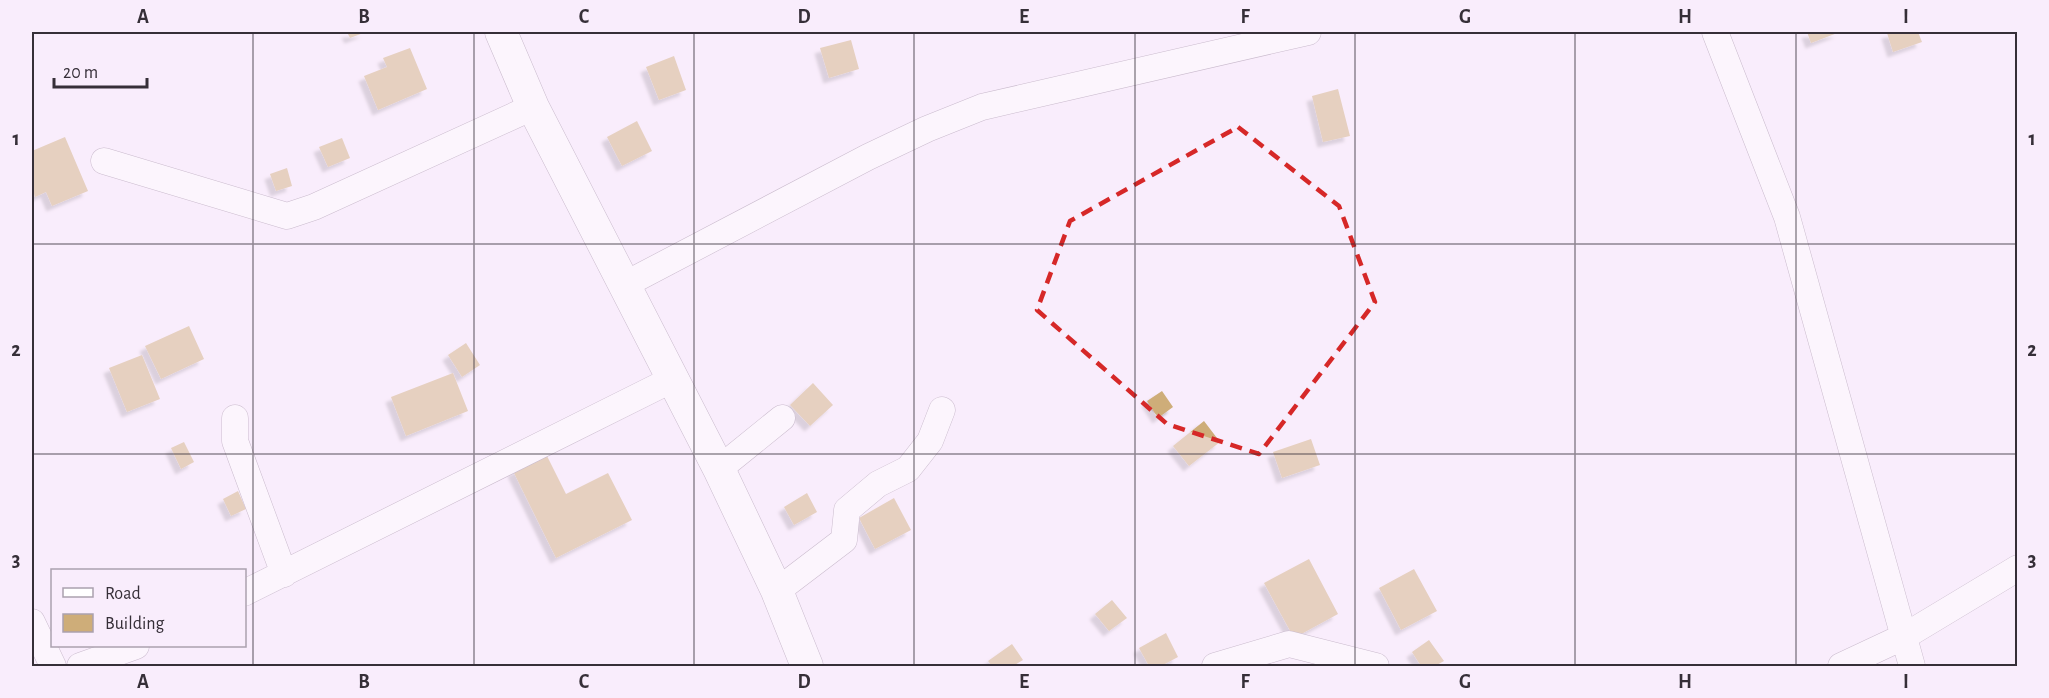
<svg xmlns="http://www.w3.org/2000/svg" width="2049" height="698" font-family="'Alegreya Sans',sans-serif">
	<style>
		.building { fill: #cead79; filter: url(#shadow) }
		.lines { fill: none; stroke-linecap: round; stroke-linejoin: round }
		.minor-casing { stroke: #918097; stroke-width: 27 }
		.tertiary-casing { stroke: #918097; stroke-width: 33 }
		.minor { stroke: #fff; stroke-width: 26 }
		.tertiary { stroke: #fff; stroke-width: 32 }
		.marked { fill: none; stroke: #d62828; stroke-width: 4.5; stroke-dasharray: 12 8; stroke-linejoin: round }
		.grid { fill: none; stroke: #362f38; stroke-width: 1.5; stroke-opacity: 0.55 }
		.neatline { fill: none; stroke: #362f38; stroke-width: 2 }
		.grid-label { font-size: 20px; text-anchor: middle; font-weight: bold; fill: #362f38 }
	</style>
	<defs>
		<filter id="shadow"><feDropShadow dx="-5.5" dy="5.5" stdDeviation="1.5" flood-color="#0004"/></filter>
	</defs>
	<rect width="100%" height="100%" fill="#f9edfc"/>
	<!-- building -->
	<path class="building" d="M 347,32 L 366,32 L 350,38 Z
		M 1807,32 L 1840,32 L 1811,43 Z
		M 1892,32 L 1918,32 L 1922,42 L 1893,52 L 1887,33 Z
		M 851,40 L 859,69 L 829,78 L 820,48 Z
		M 410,48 L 427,89 L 378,110 L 364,76 L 387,67 L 383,58 Z
		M 674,56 L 686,90 L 659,100 L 646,67 Z
		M 1338,89 L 1350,136 L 1323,142 L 1312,96 Z
		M 637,121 L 652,151 L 622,166 L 607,137 Z
		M 65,137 L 88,191 L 52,206 L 46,192 L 35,197 L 32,187 L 32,151 Z
		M 342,138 L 350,158 L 328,167 L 319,147 Z
		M 287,168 L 292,186 L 276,191 L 270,174 Z
		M 189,326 L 204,359 L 161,379 L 145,346 Z
		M 466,343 L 480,365 L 462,377 L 448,355 Z
		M 142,355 L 160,399 L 127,412 L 109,368 Z
		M 453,373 L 468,411 L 406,436 L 391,397 Z
		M 813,383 L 833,405 L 810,426 L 790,405 Z
		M 1162,391 L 1173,407 L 1158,418 L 1147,401 Z
		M 1204,421 L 1220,442 L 1189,466 L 1173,446 Z
		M 1311,439 L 1320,465 L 1282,478 L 1273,452 Z
		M 184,442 L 194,462 L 181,469 L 171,448 Z
		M 546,454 L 566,494 L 608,473 L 632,520 L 556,558 L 513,471 Z
		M 238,491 L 246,509 L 231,516 L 223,499 Z
		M 807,493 L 817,512 L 794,525 L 784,507 Z
		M 894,498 L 911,530 L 875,549 L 859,518 Z
		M 1309,559 L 1338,614 L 1294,638 L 1264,583 Z
		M 1414,569 L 1437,611 L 1401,630 L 1379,588 Z
		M 1112,600 L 1127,618 L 1109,631 L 1095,614 Z
		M 1166,633 L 1178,657 L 1161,666 L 1149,666 L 1139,648 Z
		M 1429,640 L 1444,661 L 1435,666 L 1421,666 L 1412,652 Z
		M 1012,644 L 1023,660 L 1013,666 L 992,666 L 988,661 Z"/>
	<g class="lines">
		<defs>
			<path id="minor" d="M 1715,32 L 1787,217 L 1912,666
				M 104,161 L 287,216 L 314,207 L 533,107
				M 624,285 L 868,157 L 927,129 L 982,107 L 1308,32
				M 235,418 L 235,441 L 284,574
				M 719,469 L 782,418
				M 777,591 L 844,540 L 847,510 L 878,484 L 908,469 L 930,441 L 942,410
				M 244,593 L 671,380
				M 32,622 L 53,666
				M 80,666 L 136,646
				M 1215,666 L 1289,644 L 1376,666
				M 1841,666 L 1905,636 L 2018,568"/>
			<path id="tertiary" d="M 501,32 L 533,107 L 719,469 L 777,591 L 807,666"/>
		</defs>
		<!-- minor casing -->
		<use href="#minor" class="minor-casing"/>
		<!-- tertiary casing -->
		<use href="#tertiary" class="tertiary-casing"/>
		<!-- minor -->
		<use href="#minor" class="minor"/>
		<!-- tertiary -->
		<use href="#tertiary" class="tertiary"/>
	</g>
	<!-- marked area -->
	<path d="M0 0H2049V698H0ZM 1238,127 L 1339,206 L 1375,302 L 1259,454 L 1167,424 L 1037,310 L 1070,221 Z" fill="#f9edfc" fill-opacity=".55" fill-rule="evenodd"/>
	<path class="marked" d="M 1238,127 L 1339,206 L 1375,302 L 1259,454 L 1167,424 L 1037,310 L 1070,221 Z"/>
	<!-- grid -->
	<path class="grid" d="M 253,32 L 253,666M 474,32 L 474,666M 694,32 L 694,666M 914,32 L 914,666M 1135,32 L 1135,666M 1355,32 L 1355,666M 1575,32 L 1575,666M 1796,32 L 1796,666M 32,244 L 2018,244M 32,454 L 2018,454"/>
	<!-- border -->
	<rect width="2049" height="698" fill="none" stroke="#f9edfc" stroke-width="66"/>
	<!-- legend -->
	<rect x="51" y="569" width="195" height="78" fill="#f9edfc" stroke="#aba1ae" stroke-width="1.5"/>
	<rect x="63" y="588" width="30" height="9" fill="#ffffff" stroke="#aba1ae" stroke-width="1.5"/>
	<text x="105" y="599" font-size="18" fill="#362f38">Road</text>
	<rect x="63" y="614" width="30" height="18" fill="#cead79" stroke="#aba1ae" stroke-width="1.5"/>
	<text x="105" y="629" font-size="18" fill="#362f38">Building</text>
	<!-- scale -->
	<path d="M54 78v9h93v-9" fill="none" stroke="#362f38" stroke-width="3"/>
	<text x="63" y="78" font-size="18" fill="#362f38" stroke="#f9edfc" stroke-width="4.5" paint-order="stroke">20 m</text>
	<rect x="33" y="33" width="1983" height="632" class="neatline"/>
	<g class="grid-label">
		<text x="143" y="23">A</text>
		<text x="364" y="23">B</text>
		<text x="584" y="23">C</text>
		<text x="804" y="23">D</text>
		<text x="1024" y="23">E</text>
		<text x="1245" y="23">F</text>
		<text x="1465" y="23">G</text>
		<text x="1685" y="23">H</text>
		<text x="1906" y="23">I</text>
		<text x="16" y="145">1</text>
		<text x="2032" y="145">1</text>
		<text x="16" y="356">2</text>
		<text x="2032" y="356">2</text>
		<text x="16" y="566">3</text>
		<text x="2032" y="566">3</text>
		<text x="143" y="688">A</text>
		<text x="364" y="688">B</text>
		<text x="584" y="688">C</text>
		<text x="804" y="688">D</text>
		<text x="1024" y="688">E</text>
		<text x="1245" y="688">F</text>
		<text x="1465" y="688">G</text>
		<text x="1685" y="688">H</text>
		<text x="1906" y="688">I</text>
	</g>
</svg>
